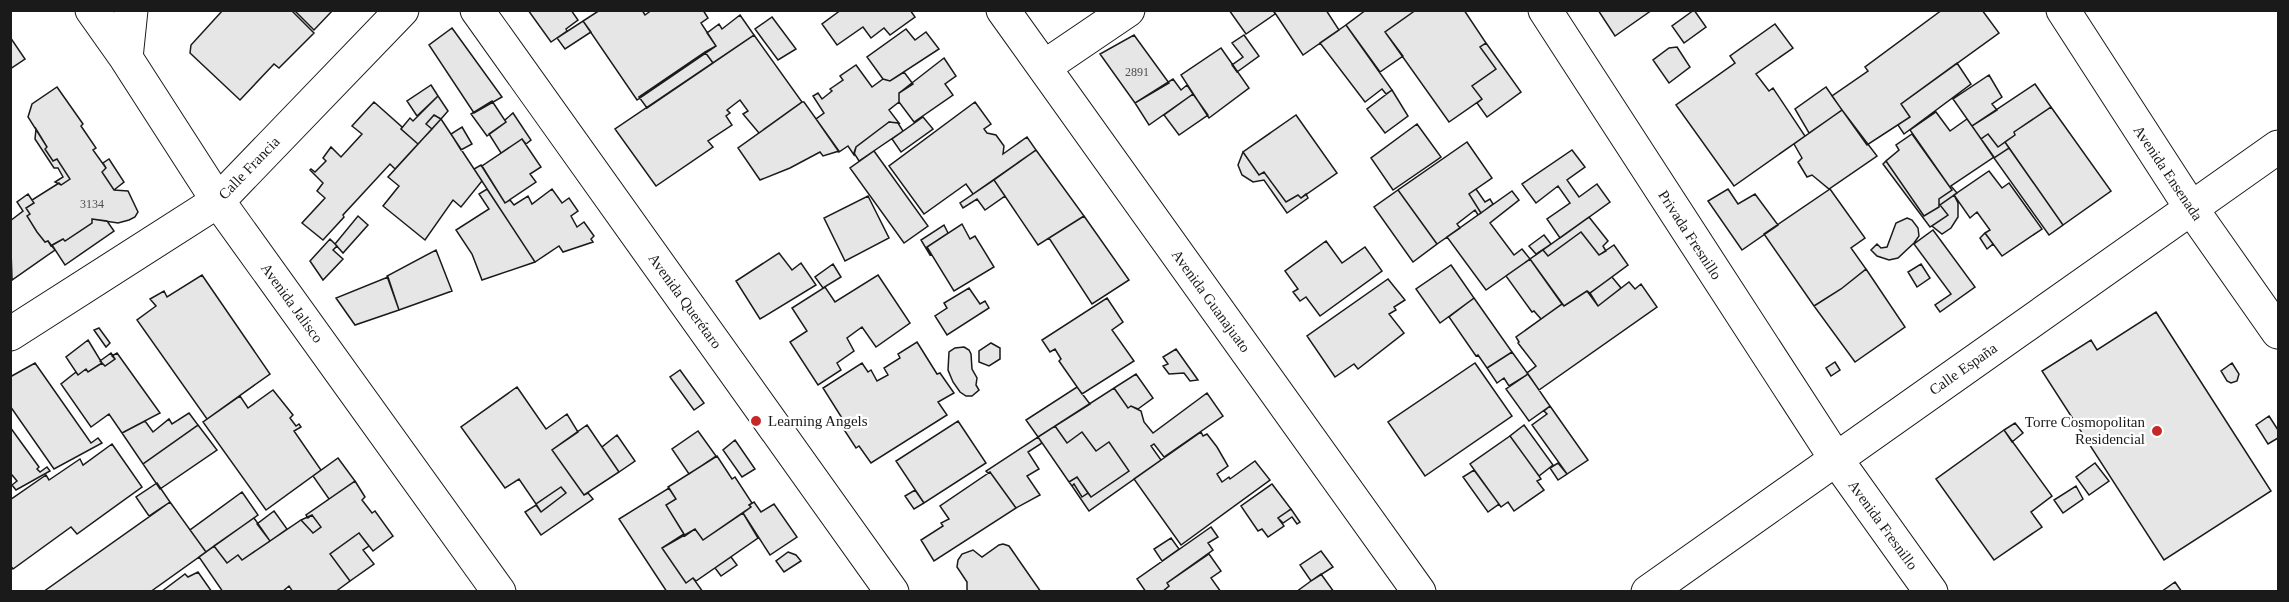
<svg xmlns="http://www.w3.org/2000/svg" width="2289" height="602" font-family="Georgia,serif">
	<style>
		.building { fill: #e6e6e6; stroke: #1a1a1a; stroke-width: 1.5 }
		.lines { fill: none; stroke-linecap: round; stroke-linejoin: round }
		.minor-casing { stroke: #1a1a1a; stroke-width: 35 }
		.minor { stroke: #fff; stroke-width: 33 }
		.poi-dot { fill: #c62828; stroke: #fff; stroke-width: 2 }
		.labels { text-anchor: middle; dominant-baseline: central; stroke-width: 4.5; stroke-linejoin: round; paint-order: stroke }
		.number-label { font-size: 12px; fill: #4d4d4d }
		.street-label { font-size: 15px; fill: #1a1a1a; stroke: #fff }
		.poi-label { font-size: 15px; fill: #1a1a1a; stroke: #fff; text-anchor: start }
	</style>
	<rect width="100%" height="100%" fill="#fff"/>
	<!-- building -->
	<path class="building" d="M 223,10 L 291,10 L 314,33 L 279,68 L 274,64 L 240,100 L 190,53 L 191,45 Z
		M 294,10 L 333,10 L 314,30 Z
		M 528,10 L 571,10 L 578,20 L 566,29 L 567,31 L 551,42 Z
		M 600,10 L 642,10 L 645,15 L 652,10 L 703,10 L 708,18 L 701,23 L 716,46 L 637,100 L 583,21 Z
		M 841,10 L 910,10 L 915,17 L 890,35 L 884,28 L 871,38 L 863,27 L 837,45 L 822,24 Z
		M 1229,10 L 1273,10 L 1275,14 L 1246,34 Z
		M 1273,10 L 1326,10 L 1339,30 L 1303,55 Z
		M 1416,10 L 1385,32 L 1403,56 L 1380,72 L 1346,25 L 1366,10 Z
		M 1416,10 L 1464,10 L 1486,43 L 1480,47 L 1496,69 L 1472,86 L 1482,99 L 1449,122 L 1385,32 Z
		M 1598,10 L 1652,10 L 1615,36 Z
		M 1694,10 L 1706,27 L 1684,43 L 1672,26 Z
		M 1942,10 L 1982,10 L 1999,33 L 1901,104 L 1910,117 L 1867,145 L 1832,96 L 1868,71 L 1865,67 Z
		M 740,15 L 754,35 L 713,63 L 705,52 L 716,46 L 707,33 L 719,24 L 722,29 Z
		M 772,17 L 796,49 L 778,60 L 755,29 Z
		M 583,21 L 591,32 L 565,49 L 557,38 Z
		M 1775,24 L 1793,48 L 1756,74 L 1769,91 L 1773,88 L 1805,136 L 1734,186 L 1676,105 L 1735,63 L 1730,56 Z
		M 1346,25 L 1392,90 L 1386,94 L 1382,89 L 1365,102 L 1320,43 Z
		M 452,28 L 502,97 L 474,113 L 429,45 Z
		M 906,29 L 915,40 L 926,32 L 939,49 L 890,81 L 883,79 L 867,57 Z
		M 754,35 L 802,102 L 759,133 L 743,114 L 748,111 L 740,100 L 727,110 L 730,113 L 726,116 L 732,125 L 708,141 L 713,147 L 656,186 L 615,129 Z
		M 1134,35 L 1169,83 L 1135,103 L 1100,54 Z
		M 1244,35 L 1259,56 L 1237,72 L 1232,65 L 1243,57 L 1232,43 Z
		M 10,37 L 25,59 L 10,69 Z
		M 1486,43 L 1521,92 L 1487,117 L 1477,103 L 1482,99 L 1472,86 L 1496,69 L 1480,47 Z
		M 1677,47 L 1690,67 L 1669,83 L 1653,60 L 1669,48 Z
		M 1221,48 L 1249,88 L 1209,118 L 1181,75 Z
		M 705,52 L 713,63 L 647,108 L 639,97 Z
		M 944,58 L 956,76 L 945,84 L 953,95 L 914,122 L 899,102 L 899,93 Z
		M 1957,63 L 1971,84 L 1904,134 L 1898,125 L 1910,117 L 1901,104 Z
		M 856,65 L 872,87 L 883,79 L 890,81 L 904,72 L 913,84 L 899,93 L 899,102 L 889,110 L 899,123 L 889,122 L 856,147 L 854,155 L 848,146 L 839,152 L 816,119 L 824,113 L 813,96 L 818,93 L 822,99 L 832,91 L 830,89 L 843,80 L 840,76 Z
		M 1989,75 L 2002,97 L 1992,104 L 1997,110 L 1972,126 L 1953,99 Z
		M 1173,79 L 1181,90 L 1187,85 L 1193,94 L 1149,125 L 1135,103 Z
		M 2035,84 L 2051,107 L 2014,132 L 2015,135 L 1998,147 L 1988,134 L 1981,139 L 1972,126 Z
		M 431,85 L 438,96 L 417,116 L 407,101 Z
		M 57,87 L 83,124 L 81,126 L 96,148 L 93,150 L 106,168 L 102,172 L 114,190 L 128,191 L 138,212 L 135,217 L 129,220 L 118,223 L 92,219 L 92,223 L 65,241 L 63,239 L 51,246 L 48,241 L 45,242 L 37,232 L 27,216 L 30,214 L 26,208 L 34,203 L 32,200 L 59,183 L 61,185 L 70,179 L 57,159 L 53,161 L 45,149 L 47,147 L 28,117 L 32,104 Z
		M 1826,87 L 1842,110 L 1809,133 L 1795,109 Z
		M 1392,90 L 1408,116 L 1385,133 L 1367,109 Z
		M 1193,94 L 1208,115 L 1179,135 L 1164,115 Z
		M 438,96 L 448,111 L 441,119 L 434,115 L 426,124 L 432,129 L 418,144 L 401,129 L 410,118 L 413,121 Z
		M 492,101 L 506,122 L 487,136 L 471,114 Z
		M 374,102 L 402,127 L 401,129 L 418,144 L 395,169 L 390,164 L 343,215 L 344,217 L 323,240 L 302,223 L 325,198 L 317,191 L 323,183 L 310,170 L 311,169 L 315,172 L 326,161 L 323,158 L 331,147 L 341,157 L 362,134 L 352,126 Z
		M 802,102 L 804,102 L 839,151 L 823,156 L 820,152 L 790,168 L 760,180 L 738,148 Z
		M 975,102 L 991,124 L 984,129 L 987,133 L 996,135 L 1004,146 L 1003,154 L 1027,137 L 1036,150 L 973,194 L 966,184 L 924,214 L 889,166 Z
		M 2051,107 L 2111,191 L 2063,225 L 2005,142 L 2015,135 L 2014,132 Z
		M 1842,110 L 1877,156 L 1829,189 L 1812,175 L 1807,177 L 1798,162 L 1802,158 L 1794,144 Z
		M 1936,112 L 1950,131 L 1967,119 L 1994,157 L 1951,186 L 1957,193 L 1940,205 L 1948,215 L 1930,227 L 1883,164 L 1886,161 L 1924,216 L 1939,207 L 1939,199 L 1952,190 L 1910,130 Z
		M 513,113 L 531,140 L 526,144 L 522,139 L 501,153 L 489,134 L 506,122 L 505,120 Z
		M 434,115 L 441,119 L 432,129 L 426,124 Z
		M 1296,115 L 1337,173 L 1301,198 L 1298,195 L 1286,202 L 1264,172 L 1259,175 L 1243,152 Z
		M 923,117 L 933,129 L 901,152 L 892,139 Z
		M 441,119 L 482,181 L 461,207 L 453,200 L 425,240 L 383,206 L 399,186 L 388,177 Z
		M 889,122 L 898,123 L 903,131 L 859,161 L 854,153 L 856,147 Z
		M 1417,124 L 1441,157 L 1393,190 L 1371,158 Z
		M 462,127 L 472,144 L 461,150 L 451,134 Z
		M 36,129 L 47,147 L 45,149 L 53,161 L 57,159 L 70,179 L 61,185 L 55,182 L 63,177 L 58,168 L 54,168 L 35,139 Z
		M 1912,134 L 1952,190 L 1939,199 L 1939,207 L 1924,216 L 1886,161 L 1899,150 L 1896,145 Z
		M 1988,134 L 1998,147 L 2005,142 L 2009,148 L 1994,158 L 1981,139 Z
		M 522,139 L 541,167 L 530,174 L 536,182 L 505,203 L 482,166 Z
		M 1467,142 L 1492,178 L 1469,194 L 1481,213 L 1478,215 L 1475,210 L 1457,224 L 1460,228 L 1437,244 L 1398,190 Z
		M 2009,148 L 2063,225 L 2049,235 L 1994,158 Z
		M 1036,150 L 1084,216 L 1038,245 L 994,180 Z
		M 1572,150 L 1585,167 L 1567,180 L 1579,197 L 1597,184 L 1610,202 L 1560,238 L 1547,219 L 1570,203 L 1558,186 L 1536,203 L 1522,184 Z
		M 874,151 L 928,226 L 904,243 L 850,168 Z
		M 1243,152 L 1259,175 L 1264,172 L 1286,202 L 1298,195 L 1301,198 L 1306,194 L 1308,198 L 1287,213 L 1264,180 L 1253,182 L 1242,175 L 1238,165 Z
		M 109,159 L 124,182 L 114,190 L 102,172 L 106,168 L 103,163 Z
		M 481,165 L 505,203 L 510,200 L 514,205 L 528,196 L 532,204 L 552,189 L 562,203 L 569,198 L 578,211 L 571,216 L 577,227 L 584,222 L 594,236 L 591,239 L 593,242 L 563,252 L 559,246 L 535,262 L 474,169 Z
		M 1989,171 L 2002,188 L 2009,183 L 2042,229 L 2002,256 L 1985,233 L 1990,230 L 1977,212 L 1970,218 L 1954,195 Z
		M 994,180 L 1005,196 L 985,210 L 977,199 L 963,208 L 960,203 Z
		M 487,189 L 535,262 L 482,280 L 472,254 L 456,230 L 489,209 L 479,194 Z
		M 1476,189 L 1485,202 L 1490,199 L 1493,204 L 1481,213 L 1469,194 Z
		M 1728,189 L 1738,204 L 1755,194 L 1778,225 L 1742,250 L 1708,201 Z
		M 1830,189 L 1865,238 L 1851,248 L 1866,269 L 1841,289 L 1814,306 L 1764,234 Z
		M 1398,190 L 1437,244 L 1413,262 L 1374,207 Z
		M 1512,191 L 1519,200 L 1490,223 L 1514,255 L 1522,249 L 1530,259 L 1486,290 L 1447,237 Z
		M 28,194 L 34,203 L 26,208 L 30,214 L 27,216 L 37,232 L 45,242 L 48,241 L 55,250 L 12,280 L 10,221 L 23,211 L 17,202 Z
		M 1954,195 L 1958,203 L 1958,217 L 1951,228 L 1942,234 L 1932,226 L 1948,215 L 1940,205 Z
		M 868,196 L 889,238 L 845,261 L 824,218 Z
		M 358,216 L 368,225 L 343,253 L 335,244 Z
		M 1084,216 L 1129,280 L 1092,304 L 1049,238 Z
		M 1589,217 L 1608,241 L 1603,246 L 1606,251 L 1599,255 L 1581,232 L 1548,256 L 1543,250 Z
		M 1907,218 L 1912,220 L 1918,228 L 1919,236 L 1914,243 L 1898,258 L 1889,260 L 1877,256 L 1871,250 L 1877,244 L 1881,248 L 1887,247 L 1896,223 Z
		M 92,219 L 107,221 L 114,231 L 65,265 L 52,245 L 63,239 L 65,241 L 92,223 Z
		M 962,224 L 970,239 L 975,236 L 994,267 L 954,291 L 927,247 Z
		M 944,225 L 948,233 L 927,247 L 931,254 L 930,255 L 921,240 Z
		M 1933,230 L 1975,287 L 1940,312 L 1935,305 L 1951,294 L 1914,244 Z
		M 1581,232 L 1599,255 L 1614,245 L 1628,265 L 1590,293 L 1587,291 L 1564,306 L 1530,259 L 1543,250 L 1548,256 Z
		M 1985,233 L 1993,244 L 1987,249 L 1980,238 Z
		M 1544,235 L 1551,244 L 1536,254 L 1529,246 Z
		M 330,239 L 337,246 L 333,250 L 343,259 L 323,280 L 310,261 Z
		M 1326,241 L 1342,263 L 1365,247 L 1382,271 L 1320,316 L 1306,297 L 1300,301 L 1293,292 L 1298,289 L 1285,271 Z
		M 436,250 L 452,291 L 399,310 L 387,276 Z
		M 779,253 L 792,270 L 801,263 L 816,285 L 760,319 L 736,281 Z
		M 1530,259 L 1562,304 L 1541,319 L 1534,311 L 1532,312 L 1506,276 Z
		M 833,264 L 841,277 L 823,288 L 815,277 Z
		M 1921,264 L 1930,278 L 1917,287 L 1908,272 Z
		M 1451,265 L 1474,298 L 1440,323 L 1416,289 Z
		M 1866,269 L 1905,327 L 1855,362 L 1814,306 L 1841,289 Z
		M 202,275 L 270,374 L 207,419 L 137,320 L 156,306 L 150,299 L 164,291 L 167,297 Z
		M 878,275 L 910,323 L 876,347 L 862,327 L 847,338 L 854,351 L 837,363 L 841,370 L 818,385 L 790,342 L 807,331 L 792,308 L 825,287 L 835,302 Z
		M 388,277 L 399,310 L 355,325 L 336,298 Z
		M 1612,277 L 1621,288 L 1598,306 L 1590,293 Z
		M 1388,279 L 1405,300 L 1394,307 L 1396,310 L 1389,314 L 1404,333 L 1358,369 L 1354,364 L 1335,377 L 1307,336 Z
		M 1629,282 L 1635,289 L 1641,284 L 1657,307 L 1539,390 L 1527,373 L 1536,366 L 1518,343 L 1519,342 L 1516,337 L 1562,304 L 1564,306 L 1587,291 L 1598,306 Z
		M 969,288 L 980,304 L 985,301 L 989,308 L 947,335 L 935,316 L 947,308 L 944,303 Z
		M 1107,298 L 1123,322 L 1112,330 L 1134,361 L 1082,394 L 1059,361 L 1061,359 L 1055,349 L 1050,352 L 1042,340 Z
		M 1474,298 L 1512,352 L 1487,368 L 1478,355 L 1476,356 L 1449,317 Z
		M 2156,312 L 2271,491 L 2164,560 L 2042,371 L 2091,340 L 2097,350 Z
		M 99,328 L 110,343 L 106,347 L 94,330 Z
		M 88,340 L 102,363 L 88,372 L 86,369 L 78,375 L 66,357 Z
		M 917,342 L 937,374 L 940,373 L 954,393 L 938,402 L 947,415 L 871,463 L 859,446 L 856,448 L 843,428 L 847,426 L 823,388 L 862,363 L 868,372 L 871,370 L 877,381 L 888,375 L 884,368 L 900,358 L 898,354 Z
		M 991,343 L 1000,348 L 1000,359 L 989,366 L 979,362 L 979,351 Z
		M 964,347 L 969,350 L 971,354 L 972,369 L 977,378 L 976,385 L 979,390 L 972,396 L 966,396 L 960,392 L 953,382 L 948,370 L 949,352 L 955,348 Z
		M 1176,349 L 1198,380 L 1190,381 L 1184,373 L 1169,374 L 1163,366 L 1168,364 L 1163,357 Z
		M 1512,352 L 1528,374 L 1509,386 L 1504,378 L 1497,383 L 1487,368 Z
		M 111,353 L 115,359 L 105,366 L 100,361 Z
		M 117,353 L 160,413 L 122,433 L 109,414 L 91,427 L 61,384 L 76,372 L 78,375 L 86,369 L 88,372 L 102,363 L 105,366 L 115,359 L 112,356 Z
		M 1835,362 L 1840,370 L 1831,376 L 1826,368 Z
		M 35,363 L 91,443 L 98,438 L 102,443 L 54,469 L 10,406 L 10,377 Z
		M 1475,363 L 1512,416 L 1425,476 L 1388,422 Z
		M 2232,363 L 2239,374 L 2237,381 L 2231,383 L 2227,381 L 2221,371 Z
		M 680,370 L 704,403 L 694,410 L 670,377 Z
		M 1136,374 L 1153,398 L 1138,409 L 1131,406 L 1128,408 L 1114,388 Z
		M 1528,374 L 1550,406 L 1529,421 L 1506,389 Z
		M 517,387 L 546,429 L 567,414 L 578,432 L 552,450 L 584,495 L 588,493 L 593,499 L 541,535 L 525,512 L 536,505 L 541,512 L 566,493 L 561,487 L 536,504 L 519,479 L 505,488 L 461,427 Z
		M 1077,387 L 1090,404 L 1038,437 L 1026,420 Z
		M 1114,388 L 1128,408 L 1131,406 L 1141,411 L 1144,422 L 1153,433 L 1207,393 L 1223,416 L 1164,457 L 1154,444 L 1151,446 L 1161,460 L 1089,511 L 1072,486 L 1074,484 L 1082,497 L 1088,493 L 1091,497 L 1129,471 L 1109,442 L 1096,451 L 1082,432 L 1067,443 L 1055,426 Z
		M 273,390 L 293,415 L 290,418 L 296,426 L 299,424 L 301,427 L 294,431 L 321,470 L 266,510 L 203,422 L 240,396 L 248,408 Z
		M 1550,406 L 1588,460 L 1567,474 L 1532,425 L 1547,414 L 1544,411 Z
		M 189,413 L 198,425 L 143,464 L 122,433 L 145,421 L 153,432 L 169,419 L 172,424 Z
		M 2269,416 L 2278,430 L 2278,438 L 2268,444 L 2256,425 Z
		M 958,421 L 986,463 L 924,503 L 896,461 Z
		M 2015,423 L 2023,433 L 2012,442 L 2004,430 Z
		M 198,425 L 217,450 L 160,489 L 143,464 Z
		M 587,425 L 619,472 L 584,495 L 552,450 Z
		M 1524,425 L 1553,465 L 1539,476 L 1510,436 Z
		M 1055,426 L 1067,443 L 1082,432 L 1096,451 L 1109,442 L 1129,471 L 1091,497 L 1077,477 L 1069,482 L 1038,437 Z
		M 10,427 L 39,467 L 37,469 L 40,472 L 47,467 L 50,471 L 16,490 L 12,485 L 17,481 L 12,475 L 10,476 Z
		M 2004,430 L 2052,496 L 2031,512 L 2042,527 L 1994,560 L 1936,479 Z
		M 698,431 L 716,456 L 689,474 L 672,449 Z
		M 1201,432 L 1203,436 L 1207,434 L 1217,447 L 1228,466 L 1217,474 L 1222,482 L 1229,477 L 1230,479 L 1255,461 L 1270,480 L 1181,545 L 1134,479 Z
		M 617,435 L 635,461 L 619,472 L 602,447 Z
		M 1510,436 L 1539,476 L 1541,479 L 1537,481 L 1544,490 L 1514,511 L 1508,502 L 1501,507 L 1470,464 Z
		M 1038,437 L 1042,443 L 1028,452 L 1039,469 L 1027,476 L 1040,495 L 1016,508 L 990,472 L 988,473 L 986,471 Z
		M 735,440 L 755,469 L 742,477 L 723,450 Z
		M 112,444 L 142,487 L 77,534 L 71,527 L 13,569 L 10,565 L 10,500 L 46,475 L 49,480 L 80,459 L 83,465 Z
		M 717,456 L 732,479 L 735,477 L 752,503 L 749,505 L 751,507 L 703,540 L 695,529 L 685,536 L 666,505 L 676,499 L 668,487 Z
		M 338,458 L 355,481 L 329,499 L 313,476 Z
		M 1558,463 L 1567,474 L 1558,480 L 1550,468 Z
		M 2095,463 L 2109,481 L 2089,495 L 2076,477 Z
		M 1474,470 L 1499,504 L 1488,512 L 1463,477 Z
		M 990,472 L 1016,508 L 934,561 L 921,540 L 943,526 L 941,523 L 949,519 L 940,506 Z
		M 1077,477 L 1088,493 L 1082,497 L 1074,484 L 1072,486 L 1069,482 Z
		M 355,481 L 365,497 L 362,500 L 372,513 L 375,511 L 393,536 L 373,551 L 359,533 L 330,554 L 350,581 L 335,592 L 293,592 L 289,586 L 282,592 L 223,592 L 199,557 L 214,546 L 227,563 L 238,555 L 242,560 L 301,520 L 313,533 L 321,527 L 312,515 L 308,518 L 306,515 Z
		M 157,483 L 170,502 L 149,516 L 136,497 Z
		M 1272,484 L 1291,509 L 1278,518 L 1284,526 L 1268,537 L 1262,529 L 1258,531 L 1241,506 Z
		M 2076,486 L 2083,499 L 2063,513 L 2054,500 Z
		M 561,487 L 566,493 L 541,512 L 536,504 Z
		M 669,488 L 676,499 L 666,505 L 684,534 L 662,548 L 686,583 L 693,578 L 703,592 L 667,592 L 619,519 Z
		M 915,490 L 924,503 L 914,509 L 905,496 Z
		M 242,492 L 258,515 L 206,552 L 190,530 Z
		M 170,502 L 206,552 L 150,592 L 43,592 Z
		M 754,502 L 761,512 L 774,504 L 797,537 L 770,555 L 743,513 L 751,507 L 749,505 Z
		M 1291,509 L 1300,522 L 1297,524 L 1292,517 L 1283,523 L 1278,518 Z
		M 274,511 L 287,529 L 270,541 L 257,524 Z
		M 743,513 L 758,538 L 696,581 L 693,578 L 686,583 L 662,548 L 695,529 L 703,540 Z
		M 312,515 L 321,527 L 313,533 L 301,520 Z
		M 254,518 L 270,541 L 242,560 L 238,555 L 227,563 L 214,546 Z
		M 1211,527 L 1218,537 L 1208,543 L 1213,550 L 1167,583 L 1169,586 L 1162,592 L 1146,592 L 1137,579 Z
		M 359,533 L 369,546 L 363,550 L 374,564 L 350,581 L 330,554 Z
		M 1171,538 L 1179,549 L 1162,561 L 1154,549 Z
		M 1003,544 L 1009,546 L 1041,592 L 967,592 L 967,582 L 957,567 L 958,560 L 962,554 L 973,550 L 982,557 L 999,545 Z
		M 1321,551 L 1333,567 L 1311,581 L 1300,565 Z
		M 788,552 L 796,555 L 801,561 L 784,572 L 776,561 Z
		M 1209,554 L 1221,571 L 1211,578 L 1221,592 L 1162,592 L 1169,586 L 1167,583 Z
		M 731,557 L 737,565 L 721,576 L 715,568 Z
		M 198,572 L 212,592 L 161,592 L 185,574 L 188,577 Z
		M 1321,574 L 1334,592 L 1296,592 L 1311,581 Z
		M 2175,582 L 2182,592 L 2161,592 Z"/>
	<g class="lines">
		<defs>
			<path id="minor" d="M 92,10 L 126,58 L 218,201 L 499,592
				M 477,10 L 892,592
				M 1003,10 L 1419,592
				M 1545,10 L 1836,459 L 1931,592
				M 2063,10 L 2191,208 L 2278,332
				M 126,58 L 131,10
				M 1044,67 L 1128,10
				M 10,334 L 218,201 L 402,10
				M 1648,592 L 2278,147"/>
		</defs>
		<!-- minor casing -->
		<use href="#minor" class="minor-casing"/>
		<!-- minor -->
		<use href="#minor" class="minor"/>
	</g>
	<!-- markers -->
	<g class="poi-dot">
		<circle cx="756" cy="421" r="6"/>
		<circle cx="2157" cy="431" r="6"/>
	</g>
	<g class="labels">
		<!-- number labels -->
		<g class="number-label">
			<text x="1137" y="72">2891</text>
			<text x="92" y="204">3134</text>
		</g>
		<!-- street labels -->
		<g class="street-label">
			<text transform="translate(249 168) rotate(-46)">Calle Francia</text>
			<text transform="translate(2168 173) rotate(56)">Avenida Ensenada</text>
			<text transform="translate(1690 235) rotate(57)">Privada Fresnillo</text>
			<text transform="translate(685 301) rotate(54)">Avenida Querétaro</text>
			<text transform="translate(1211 301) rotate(54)">Avenida Guanajuato</text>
			<text transform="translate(292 303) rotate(54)">Avenida Jalisco</text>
			<text transform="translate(1963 369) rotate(-35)">Calle España</text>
			<text transform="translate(1883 525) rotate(54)">Avenida Fresnillo</text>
		</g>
		<!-- poi labels -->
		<g class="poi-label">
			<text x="768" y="421">Learning Angels</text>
			<text x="2145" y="422" text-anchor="end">Torre Cosmopolitan<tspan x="2145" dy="17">Residencial</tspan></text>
		</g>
	</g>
	<!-- border -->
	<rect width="2289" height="602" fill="none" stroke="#1a1a1a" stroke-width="24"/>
</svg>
